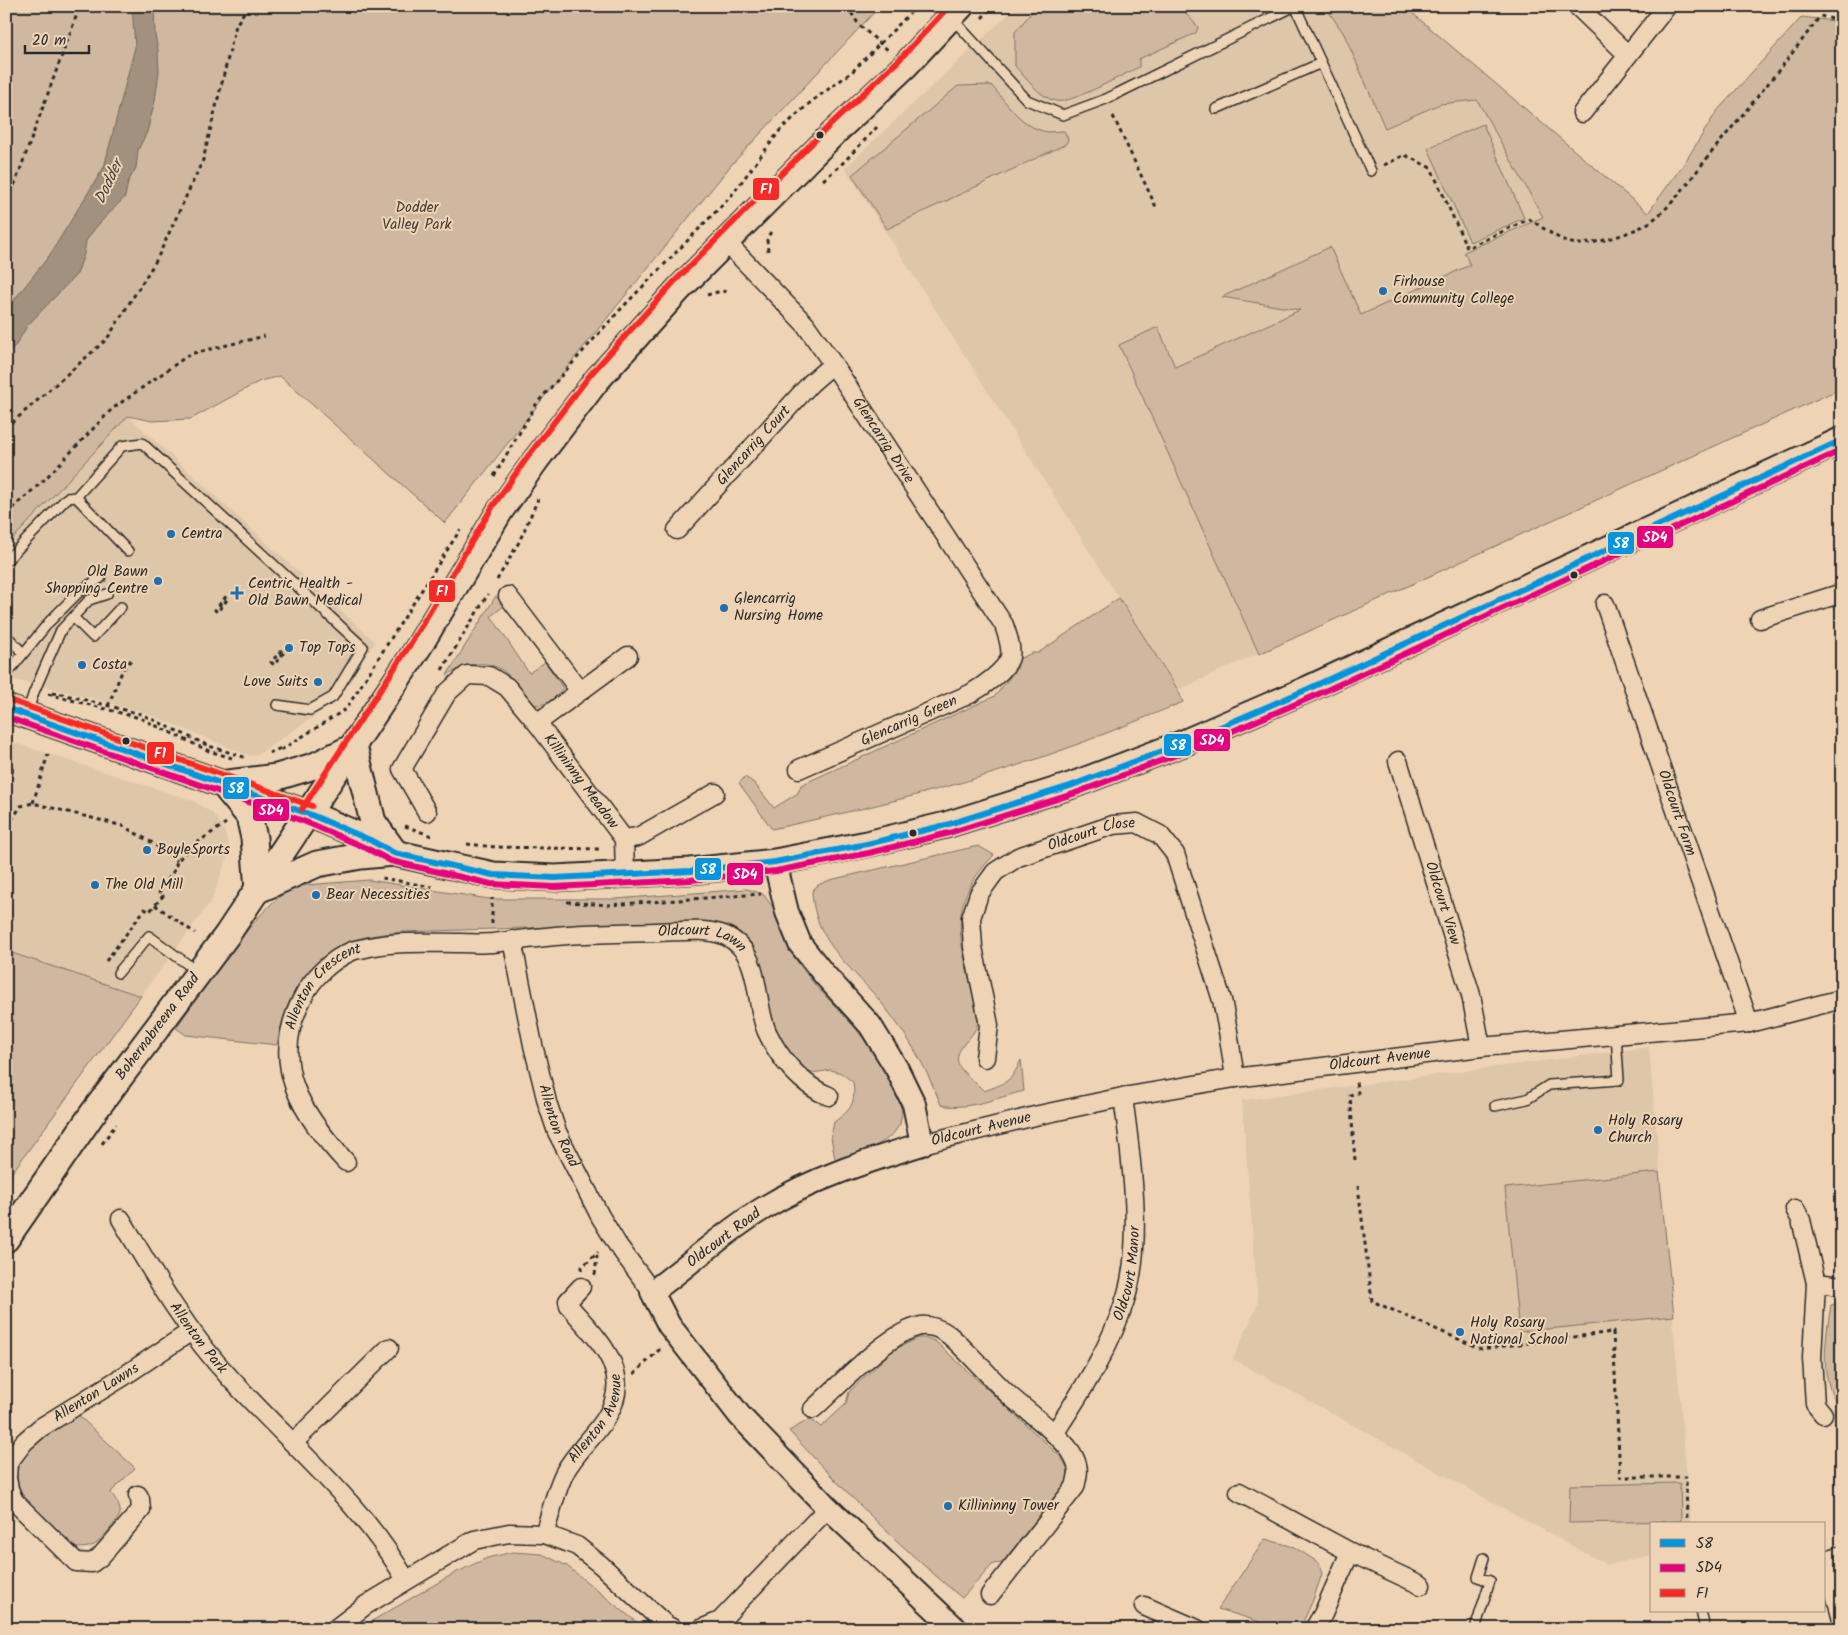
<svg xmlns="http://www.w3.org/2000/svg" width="1848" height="1635" font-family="Kalam,sans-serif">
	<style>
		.built { fill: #dec6a9 }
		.green { fill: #cfb89f; stroke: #7d7265 }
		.water { fill: #a2917f; stroke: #72685d }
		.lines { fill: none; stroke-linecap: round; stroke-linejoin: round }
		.service-casing { stroke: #2b2b2b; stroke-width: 12 }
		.minor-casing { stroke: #2b2b2b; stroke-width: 21 }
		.tertiary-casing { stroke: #2b2b2b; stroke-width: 26 }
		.secondary-casing { stroke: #2b2b2b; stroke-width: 29 }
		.path { stroke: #2b2b2b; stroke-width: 3; stroke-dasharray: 4 4; stroke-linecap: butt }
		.service { stroke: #eed4b5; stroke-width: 9 }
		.minor { stroke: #eed4b5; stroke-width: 18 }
		.tertiary { stroke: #eed4b5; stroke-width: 22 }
		.secondary { stroke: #eed4b5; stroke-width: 25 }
		.path-bridge { stroke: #2b2b2b; stroke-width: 3; stroke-dasharray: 4 4; stroke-linecap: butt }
		.bus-1-casing { stroke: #eed4b5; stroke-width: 10 }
		.bus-2-casing { stroke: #eed4b5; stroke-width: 10 }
		.bus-3-casing { stroke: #eed4b5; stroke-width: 10 }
		.bus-1 { stroke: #0694df; stroke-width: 6 }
		.bus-2 { stroke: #e5007d; stroke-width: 6 }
		.bus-3 { stroke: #f52a26; stroke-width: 6 }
		.bus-dot { fill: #2b2b2b; stroke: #eed4b5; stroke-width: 2 }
		.poi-dot { fill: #1f6fb2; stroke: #eed4b5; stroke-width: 2 }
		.labels { text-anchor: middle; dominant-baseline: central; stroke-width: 4; stroke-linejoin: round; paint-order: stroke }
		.park-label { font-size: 15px; fill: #44403c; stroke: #eed4b5 }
		.poi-label { font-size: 15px; fill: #2b2b2b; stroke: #eed4b5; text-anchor: start }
		.street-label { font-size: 15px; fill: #2b2b2b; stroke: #eed4b5 }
		.water-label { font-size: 16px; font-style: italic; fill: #494440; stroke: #eed4b5 }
		.line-badge { stroke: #eed4b5; stroke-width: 2 }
		.badge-label { font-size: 14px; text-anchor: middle; font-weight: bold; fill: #fff }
	</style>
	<rect width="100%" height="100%" fill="#eed4b5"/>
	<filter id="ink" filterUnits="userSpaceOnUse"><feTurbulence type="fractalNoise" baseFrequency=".02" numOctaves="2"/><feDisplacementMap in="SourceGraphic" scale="10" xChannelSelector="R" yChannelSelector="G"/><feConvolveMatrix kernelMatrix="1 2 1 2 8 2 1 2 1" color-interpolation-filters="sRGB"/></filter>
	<g filter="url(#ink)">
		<!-- built -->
		<path class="built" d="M 1017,6 L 1251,6 L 1257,12 L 1267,6 L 1404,6 L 1648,213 L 1802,17 L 1842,388 L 1178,690 L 845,168 Z
			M 128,416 L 375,642 L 337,701 L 257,755 L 250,756 L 143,712 L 55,689 L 6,678 L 6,521 Z
			M 6,740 L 194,801 L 212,813 L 222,825 L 230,849 L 212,900 L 141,996 L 6,951 Z
			M 1649,1047 L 1691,1524 L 1652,1524 L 1652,1555 L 1607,1565 L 1233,1359 L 1258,1304 L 1242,1100 Z"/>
		<!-- green -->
		<path class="green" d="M 6,6 L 880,6 L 732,164 L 574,359 L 445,523 L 280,376 L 260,381 L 191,419 L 152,421 L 128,416 L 7,545 Z
			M 1037,6 L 1179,6 L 1198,27 L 1196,33 L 1139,59 L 1139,67 C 1124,74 1069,105 1056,101 C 1039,97 1026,78 1015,66 L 1015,32 Z
			M 1325,6 L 1404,6 L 1648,213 L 1685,162 L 1717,111 L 1802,17 L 1842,22 L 1842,388 L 1259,654 L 1119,345 L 1158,327 L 1175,367 L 1300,310 L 1222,297 L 1330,247 L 1361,315 L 1470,265 L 1464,252 L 1543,217 L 1477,100 L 1440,104 L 1385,128 L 1344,34 Z
			M 991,85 C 1007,103 1023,129 1048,132 C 1053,132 1059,131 1064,131 L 1068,139 L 1066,144 L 887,229 L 852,175 L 958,86 Z
			M 1483,124 L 1524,218 L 1470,242 L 1428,148 Z
			M 496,596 L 504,606 L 491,616 L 529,673 L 545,662 L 563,688 C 559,697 540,711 531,702 C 523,695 518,685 511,678 C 493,657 469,662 447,675 Z
			M 1119,598 L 1178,690 L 1183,702 C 1134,722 1084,743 1034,760 C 948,789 860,810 772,829 L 739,783 L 745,777 L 754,783 L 774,808 L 798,793 L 801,785 L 995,696 L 1018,667 L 1017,660 L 1032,653 L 1038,653 Z
			M 978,846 L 994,855 C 952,898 956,927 970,982 C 973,994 979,1008 978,1020 C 977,1038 954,1045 958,1063 C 960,1072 977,1083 984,1091 C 1006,1083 1011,1082 1021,1060 L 1024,1091 C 999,1097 967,1111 941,1105 C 925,1065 910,1039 884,1006 C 855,969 814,944 812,891 L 818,885 L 830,880 Z
			M 369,880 L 489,899 L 615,899 L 747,889 L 763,894 L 775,910 L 783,936 L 796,960 L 814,984 L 854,1026 L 873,1051 L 899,1099 L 902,1113 L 900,1124 L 893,1134 L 883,1142 L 868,1149 L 835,1159 L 831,1137 L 834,1122 C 851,1110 856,1104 853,1082 L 841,1073 L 831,1070 L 813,1073 L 803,1070 L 789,1053 L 772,1021 L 764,977 L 753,945 L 741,933 L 726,925 L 710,922 L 401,932 C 385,934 367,935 352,941 C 305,959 285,999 277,1045 L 186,1035 L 176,1028 L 222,962 L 255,921 L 273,902 L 293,886 Z
			M 6,951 L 141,996 L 6,1181 Z
			M 1659,1172 L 1674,1316 L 1519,1332 L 1505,1188 Z
			M 1842,1302 L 1842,1408 C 1817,1384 1826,1336 1831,1305 Z
			M 918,1338 L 927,1338 L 935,1341 L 1061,1457 L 1068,1469 L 1067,1481 L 1002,1563 L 993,1564 L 962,1598 C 900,1547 844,1491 789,1431 L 810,1419 L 821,1427 L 846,1404 L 849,1392 L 892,1351 Z
			M 77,1414 L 135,1468 L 111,1492 C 115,1499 121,1506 120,1514 C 119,1520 99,1542 94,1545 C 88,1548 82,1548 74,1548 C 54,1529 10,1499 18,1467 C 19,1463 19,1459 21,1456 C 33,1440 60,1424 77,1414 Z
			M 1680,1483 L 1681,1521 L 1569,1523 L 1570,1485 Z
			M 1265,1539 L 1294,1547 L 1319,1563 L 1322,1574 L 1313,1600 L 1300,1629 L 1265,1629 L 1260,1622 L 1218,1609 Z
			M 513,1552 L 542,1554 L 567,1566 L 645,1629 L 363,1629 L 372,1621 L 453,1574 L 487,1558 Z"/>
		<!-- water -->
		<path class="water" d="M 132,6 L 154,6 L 155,35 L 158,50 L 159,71 L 155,101 L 147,132 L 138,150 L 136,168 L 128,182 L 125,197 L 96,227 L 86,241 L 84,254 L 77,274 L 27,326 L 16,345 L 6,354 L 6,310 L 49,256 L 104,167 L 135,47 Z"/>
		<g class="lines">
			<defs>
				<path id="service" d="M 1295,6 L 1371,171
					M 950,19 L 960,27 L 1027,100 L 1063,115 L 1106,99 L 1295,6
					M 1216,109 L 1321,63
					M 128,551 L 76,497 L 122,446 L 142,443 L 363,647 L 333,697 L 310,710 L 277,705
					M 6,561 L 67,498 L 76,497
					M 73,617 L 93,637 L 121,607
					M 6,635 L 23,653
					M 6,675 L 49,622 L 81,590 L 101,578
					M 27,713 L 34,692 L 61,630 L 89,600 L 107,594
					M 6,776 L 8,770
					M 118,973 L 149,936 L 198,972
					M 1495,1106 L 1527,1099 L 1549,1085 L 1619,1080 L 1616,1035
					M 1701,1611 L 1705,1629
					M 1475,1629 L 1490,1581 L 1478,1577 L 1484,1558"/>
				<g id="minor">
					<path d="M 1577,6 L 1628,55"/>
					<path d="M 1582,113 L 1667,6"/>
					<path id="s1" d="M 726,242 L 805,324 L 833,364 L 1004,625 C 1007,635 1012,646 1010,657 C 1006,671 982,687 970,694 L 799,769"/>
					<path id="s2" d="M 677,530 L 811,383 L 833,364"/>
					<path d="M 508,596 L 580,691"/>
					<path id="s3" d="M 1605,604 L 1749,1023"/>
					<path d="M 1760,619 L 1842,593"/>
					<path d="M 537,723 L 628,656"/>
					<path id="s4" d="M 1398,761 L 1471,995 L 1481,1047"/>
					<path id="s5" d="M 427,812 L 402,769 L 447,693 L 467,675 L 489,676 L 507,687 L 537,723 L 624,839 L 625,875"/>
					<path d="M 624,839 L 638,837 L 715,793"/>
					<path id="s6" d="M 512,940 L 533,1045 L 547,1102 L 557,1132 L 600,1216 L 617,1244 L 652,1292"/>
					<path id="s7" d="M 985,1058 L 989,1025 L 973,947 L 971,918 L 979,894 L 995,872 L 1018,857 L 1113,825 L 1137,823 L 1160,835 L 1175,854 L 1222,1000 L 1228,1031 L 1235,1078"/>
					<path id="s8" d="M 922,1144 L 1039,1115 L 1123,1097 L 1235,1078 L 1481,1047 L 1749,1023 L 1842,999"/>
					<path id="s9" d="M 346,1162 C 302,1114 268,1065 302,999 C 312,978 331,960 352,951 C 357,949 363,949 369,947 C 399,941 430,943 460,943 C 471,943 482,944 493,943 C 518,940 543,937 568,935 C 597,933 626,933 655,932 C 677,932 705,927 726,936 C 763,954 753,1000 767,1032 C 779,1058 802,1086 829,1096"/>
					<path d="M 1795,1209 L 1801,1220 L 1816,1283 L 1812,1358 L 1815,1404 L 1823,1414"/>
					<path id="s10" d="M 121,1219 C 154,1275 186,1331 230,1378 C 289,1443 362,1503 406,1580"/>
					<path d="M 1816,1283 L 1842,1286"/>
					<path d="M 813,1409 C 839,1386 888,1332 921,1326 C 930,1325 941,1329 949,1335 C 971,1354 989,1377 1011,1397 C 1027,1411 1066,1439 1074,1457 C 1080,1469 1078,1475 1075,1487 L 990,1595"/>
					<path id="s11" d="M 1054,1434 C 1081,1392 1110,1349 1125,1300 C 1144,1244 1131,1156 1123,1097"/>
					<path d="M 294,1442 L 389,1348"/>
					<path d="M 1239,1492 L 1350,1552 L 1421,1585"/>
					<path id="s12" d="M 138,1495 L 140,1499 L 141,1510 L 100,1557 L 92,1563 L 76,1562 L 14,1501 L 9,1489 L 7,1478 L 8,1463 L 24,1442 L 40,1428 L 124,1376 L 190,1332"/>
					<path id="s13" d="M 544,1534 C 551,1514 555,1491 565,1472 C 575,1453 592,1439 604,1421 C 637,1374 599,1341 569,1306 L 568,1301 L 581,1287"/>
					<path d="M 1842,1555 L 1826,1560 L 1842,1620"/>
					<path d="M 1144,1606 L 1197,1629"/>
					<path d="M 335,1629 L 366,1605 L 474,1540 L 509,1533 L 544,1534 L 577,1546 L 601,1565 L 666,1625 L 674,1629"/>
					<path d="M 701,1629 L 720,1621 L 828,1508"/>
					<path d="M 1314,1629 L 1323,1614 L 1350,1552"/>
				</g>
				<path id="tertiary" d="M 775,862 L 787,912 L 800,944 L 823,973 L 870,1025 L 897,1069 L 914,1104 L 922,1144 C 868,1161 813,1178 764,1208 C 724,1232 689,1265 652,1292 L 669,1325 L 740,1416 L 828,1508 L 956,1629"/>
				<g id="secondary">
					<path d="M 6,708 L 309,814 L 370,840 L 394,853 L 493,875 L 555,878 L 690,871 L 775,862 L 867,844 L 946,825 L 1070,786 L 1181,744 L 1308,689 L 1842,440"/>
					<path d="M 354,746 L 373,822 L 393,850"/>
					<path d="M 228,783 L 277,777 L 314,766 L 353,747"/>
					<path d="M 223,784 L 249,816 L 254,838 L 258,890"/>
					<path d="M 258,890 L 317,864 L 361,856 L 394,853"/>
					<path id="s14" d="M 6,1239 L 93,1113 L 227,935 L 418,648 L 500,511 L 536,460 L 597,380 L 679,289 L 834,133 L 905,66 L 961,6"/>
				</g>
			</defs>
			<!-- service casing -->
			<use href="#service" class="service-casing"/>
			<!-- minor casing -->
			<use href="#minor" class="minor-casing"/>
			<!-- tertiary casing -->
			<use href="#tertiary" class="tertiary-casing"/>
			<!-- secondary casing -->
			<use href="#secondary" class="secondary-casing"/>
			<!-- path -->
			<path class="path" d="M 847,6 L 859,25 L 889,51
				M 982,18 L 993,6
				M 1113,116 L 1157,209
				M 1384,165 L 1405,155 L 1431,168 L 1467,248 L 1529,219 C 1543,227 1562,244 1579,244 C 1598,244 1640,231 1654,219 C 1676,202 1694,174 1711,153 C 1748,108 1786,63 1820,16 L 1842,21
				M 823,180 L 839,167 L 877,127
				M 6,208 L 80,6
				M 768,251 L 767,240 L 771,231
				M 707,295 L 721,291 L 728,292
				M 6,428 L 107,339 L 157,259 L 203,160 L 236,25 L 248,6
				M 494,476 L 537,403 L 618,312 L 731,196 L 781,129 L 812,101 L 852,72 L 917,6
				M 6,514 L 44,480 L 112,409 L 190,354 L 265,336
				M 497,580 L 519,542 L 538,499
				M 442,670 L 488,594
				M 52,693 L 62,694 L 141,714 L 209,746 L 244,757
				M 48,694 L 140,718 L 209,751 L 232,758
				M 108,706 L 123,669 L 132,659
				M 281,750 L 346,709 L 460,530
				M 269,753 L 281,748
				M 33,803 L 48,754
				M 405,826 L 432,836
				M 6,835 L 13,818 L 21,806 L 33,803 L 123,826 L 151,842 L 177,861
				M 467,844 L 495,847 L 600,849
				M 382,878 L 432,887
				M 567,902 L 608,905 L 761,894
				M 155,905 L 195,933
				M 492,924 L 492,898
				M 106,961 L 145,909 L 149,912 L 163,896 L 159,893 L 175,869 L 177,861 L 195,844 L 226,823
				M 102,1144 L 116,1124
				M 1355,1160 L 1350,1095 L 1358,1093 L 1356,1082
				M 1358,1186 L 1372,1301 L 1481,1349 L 1613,1332 L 1620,1477 L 1686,1477 L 1687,1524
				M 582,1270 L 582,1267 L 598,1252
				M 595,1275 L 597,1256 L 601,1254
				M 634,1374 L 660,1349"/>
			<!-- service -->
			<use href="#service" class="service"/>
			<!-- minor -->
			<use href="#minor" class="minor"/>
			<!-- tertiary -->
			<use href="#tertiary" class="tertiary"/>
			<!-- secondary -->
			<use href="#secondary" class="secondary"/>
			<!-- path-bridge -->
			<path class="path-bridge" d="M 227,600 L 217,612 L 215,610 L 228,594
				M 282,650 L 271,662 L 274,665 L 289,646"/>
			<defs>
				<path id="bus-1" d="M 6,708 L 309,814 L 370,840 L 394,853 L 493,875 L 555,878 L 690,871 L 775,862 L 867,844 L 946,825 L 1070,786 L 1181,744 L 1308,689 L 1842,440"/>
				<path id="bus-2" d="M 6,717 L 306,822 L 366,848 L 391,861 L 491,884 L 555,887 L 690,880 L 776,871 L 869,853 L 949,833 L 1073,794 L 1184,752 L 1312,697 L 1842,450"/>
				<path id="bus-3" d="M 9,700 L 312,806
					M 302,809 L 411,643 L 493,506 L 529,455 L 590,375 L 673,283 L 828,127 L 899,60 L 949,6"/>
			</defs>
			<!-- bus-1 casing -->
			<use href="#bus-1" class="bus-1-casing"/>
			<!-- bus-2 casing -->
			<use href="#bus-2" class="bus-2-casing"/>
			<!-- bus-3 casing -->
			<use href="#bus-3" class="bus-3-casing"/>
			<!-- bus-1 -->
			<use href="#bus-1" class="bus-1"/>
			<!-- bus-2 -->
			<use href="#bus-2" class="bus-2"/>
			<!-- bus-3 -->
			<use href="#bus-3" class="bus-3"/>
		</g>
	</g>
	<!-- markers -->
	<g class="bus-dot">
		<circle cx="820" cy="135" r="4.5"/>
		<circle cx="1574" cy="575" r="4.5"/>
		<circle cx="126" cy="741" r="4.5"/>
		<circle cx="913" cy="833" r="4.5"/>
	</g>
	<g class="poi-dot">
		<circle cx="1383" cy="291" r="5"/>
		<circle cx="171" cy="534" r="5"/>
		<circle cx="158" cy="581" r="5"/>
		<path d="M234.5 585.5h5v5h5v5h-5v5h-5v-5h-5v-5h5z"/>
		<circle cx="724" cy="608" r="5"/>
		<circle cx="289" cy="648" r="5"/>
		<circle cx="82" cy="665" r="5"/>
		<circle cx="318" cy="682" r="5"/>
		<circle cx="147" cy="850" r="5"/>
		<circle cx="95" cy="885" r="5"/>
		<circle cx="316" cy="895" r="5"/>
		<circle cx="1598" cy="1130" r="5"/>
		<circle cx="1460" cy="1332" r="5"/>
		<circle cx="948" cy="1506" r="5"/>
	</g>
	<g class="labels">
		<!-- park labels -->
		<g class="park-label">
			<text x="417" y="208">Dodder<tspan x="417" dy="17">Valley Park</tspan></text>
		</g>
		<!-- poi labels -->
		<g class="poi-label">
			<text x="1393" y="282">Firhouse<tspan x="1393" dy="17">Community College</tspan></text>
			<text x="181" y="534">Centra</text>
			<text x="148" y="572" text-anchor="end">Old Bawn<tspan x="148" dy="17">Shopping Centre</tspan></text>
			<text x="248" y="584">Centric Health -<tspan x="248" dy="17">Old Bawn Medical</tspan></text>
			<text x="734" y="599">Glencarrig<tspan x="734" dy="17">Nursing Home</tspan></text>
			<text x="299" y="648">Top Tops</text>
			<text x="92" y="665">Costa</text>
			<text x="308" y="682" text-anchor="end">Love Suits</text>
			<text x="157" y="850">BoyleSports</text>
			<text x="105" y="885">The Old Mill</text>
			<text x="326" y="895">Bear Necessities</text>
			<text x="1608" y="1121">Holy Rosary<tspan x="1608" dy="17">Church</tspan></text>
			<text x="1470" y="1323">Holy Rosary<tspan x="1470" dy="17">National School</tspan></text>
			<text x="958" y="1506">Killininny Tower</text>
		</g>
		<!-- street labels -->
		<g class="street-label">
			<text stroke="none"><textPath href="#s1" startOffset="254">Glencarrig Drive</textPath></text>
			<text stroke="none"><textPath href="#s2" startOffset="114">Glencarrig Court</textPath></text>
			<text transform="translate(909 721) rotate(-24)">Glencarrig Green</text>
			<text stroke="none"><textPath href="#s5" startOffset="328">Killininny Meadow</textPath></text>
			<text stroke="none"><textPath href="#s3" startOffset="221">Oldcourt Farm</textPath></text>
			<text stroke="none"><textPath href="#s7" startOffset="299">Oldcourt Close</textPath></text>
			<text stroke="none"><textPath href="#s4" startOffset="149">Oldcourt View</textPath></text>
			<text stroke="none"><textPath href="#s9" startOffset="606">Oldcourt Lawn</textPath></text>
			<text stroke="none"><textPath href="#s9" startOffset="206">Allenton Crescent</textPath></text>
			<text stroke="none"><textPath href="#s14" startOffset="261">Bohernabreena Road</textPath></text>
			<text stroke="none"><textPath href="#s8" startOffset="466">Oldcourt Avenue</textPath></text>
			<text stroke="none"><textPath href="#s6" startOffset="192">Allenton Road</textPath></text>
			<text stroke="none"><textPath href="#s8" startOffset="61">Oldcourt Avenue</textPath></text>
			<text transform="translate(724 1238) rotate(-37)">Oldcourt Road</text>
			<text stroke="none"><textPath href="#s11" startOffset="179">Oldcourt Manor</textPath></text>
			<text stroke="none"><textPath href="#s10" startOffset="142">Allenton Park</textPath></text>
			<text stroke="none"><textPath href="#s12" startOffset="344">Allenton Lawns</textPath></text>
			<text stroke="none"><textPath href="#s13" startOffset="129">Allenton Avenue</textPath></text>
		</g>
		<!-- water labels -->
		<g class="water-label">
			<text transform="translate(109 182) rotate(-65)">Dodder</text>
		</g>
	</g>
	<g class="line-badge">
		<rect x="752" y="177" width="28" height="24" rx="5" fill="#f52a26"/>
		<rect x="1636" y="525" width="38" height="24" rx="5" fill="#e5007d"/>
		<rect x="1607" y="531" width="28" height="24" rx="5" fill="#0694df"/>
		<rect x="428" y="579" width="28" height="24" rx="5" fill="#f52a26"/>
		<rect x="1193" y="728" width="38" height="24" rx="5" fill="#e5007d"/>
		<rect x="1163" y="733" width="29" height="24" rx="5" fill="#0694df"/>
		<rect x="146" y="741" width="29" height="24" rx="5" fill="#f52a26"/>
		<rect x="222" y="776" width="28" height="24" rx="5" fill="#0694df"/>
		<rect x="252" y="798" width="38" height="24" rx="5" fill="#e5007d"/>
		<rect x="694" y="857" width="28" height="24" rx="5" fill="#0694df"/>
		<rect x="726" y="862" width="38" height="24" rx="5" fill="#e5007d"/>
	</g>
	<g class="badge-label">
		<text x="766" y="194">F1</text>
		<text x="1655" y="542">SD4</text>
		<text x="1621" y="548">S8</text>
		<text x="442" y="596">F1</text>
		<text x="1212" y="745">SD4</text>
		<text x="1178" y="750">S8</text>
		<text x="160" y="758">F1</text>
		<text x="236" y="793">S8</text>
		<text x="271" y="815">SD4</text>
		<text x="708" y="874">S8</text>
		<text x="745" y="879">SD4</text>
	</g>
	<!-- margin -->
	<rect width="1848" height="1635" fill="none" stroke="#eed4b5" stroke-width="25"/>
	<rect x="12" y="12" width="1823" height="1610" fill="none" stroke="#2b2b2b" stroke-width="2" filter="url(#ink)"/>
	<!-- legend -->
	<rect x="1650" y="1522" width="175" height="90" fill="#eed4b5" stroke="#a0907e"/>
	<rect x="1660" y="1539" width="25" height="8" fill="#0694df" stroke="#a0907e"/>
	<text x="1696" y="1548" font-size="15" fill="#2b2b2b">S8</text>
	<rect x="1660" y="1564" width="25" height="8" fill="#e5007d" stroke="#a0907e"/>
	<text x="1696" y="1572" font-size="15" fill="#2b2b2b">SD4</text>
	<rect x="1660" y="1589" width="25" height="8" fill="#f52a26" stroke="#a0907e"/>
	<text x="1696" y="1598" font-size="15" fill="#2b2b2b">F1</text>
	<!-- scale -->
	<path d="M25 45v8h64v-8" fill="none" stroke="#2b2b2b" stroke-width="2.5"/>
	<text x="32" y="45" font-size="15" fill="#2b2b2b" stroke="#eed4b5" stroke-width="4" paint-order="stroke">20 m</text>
</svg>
